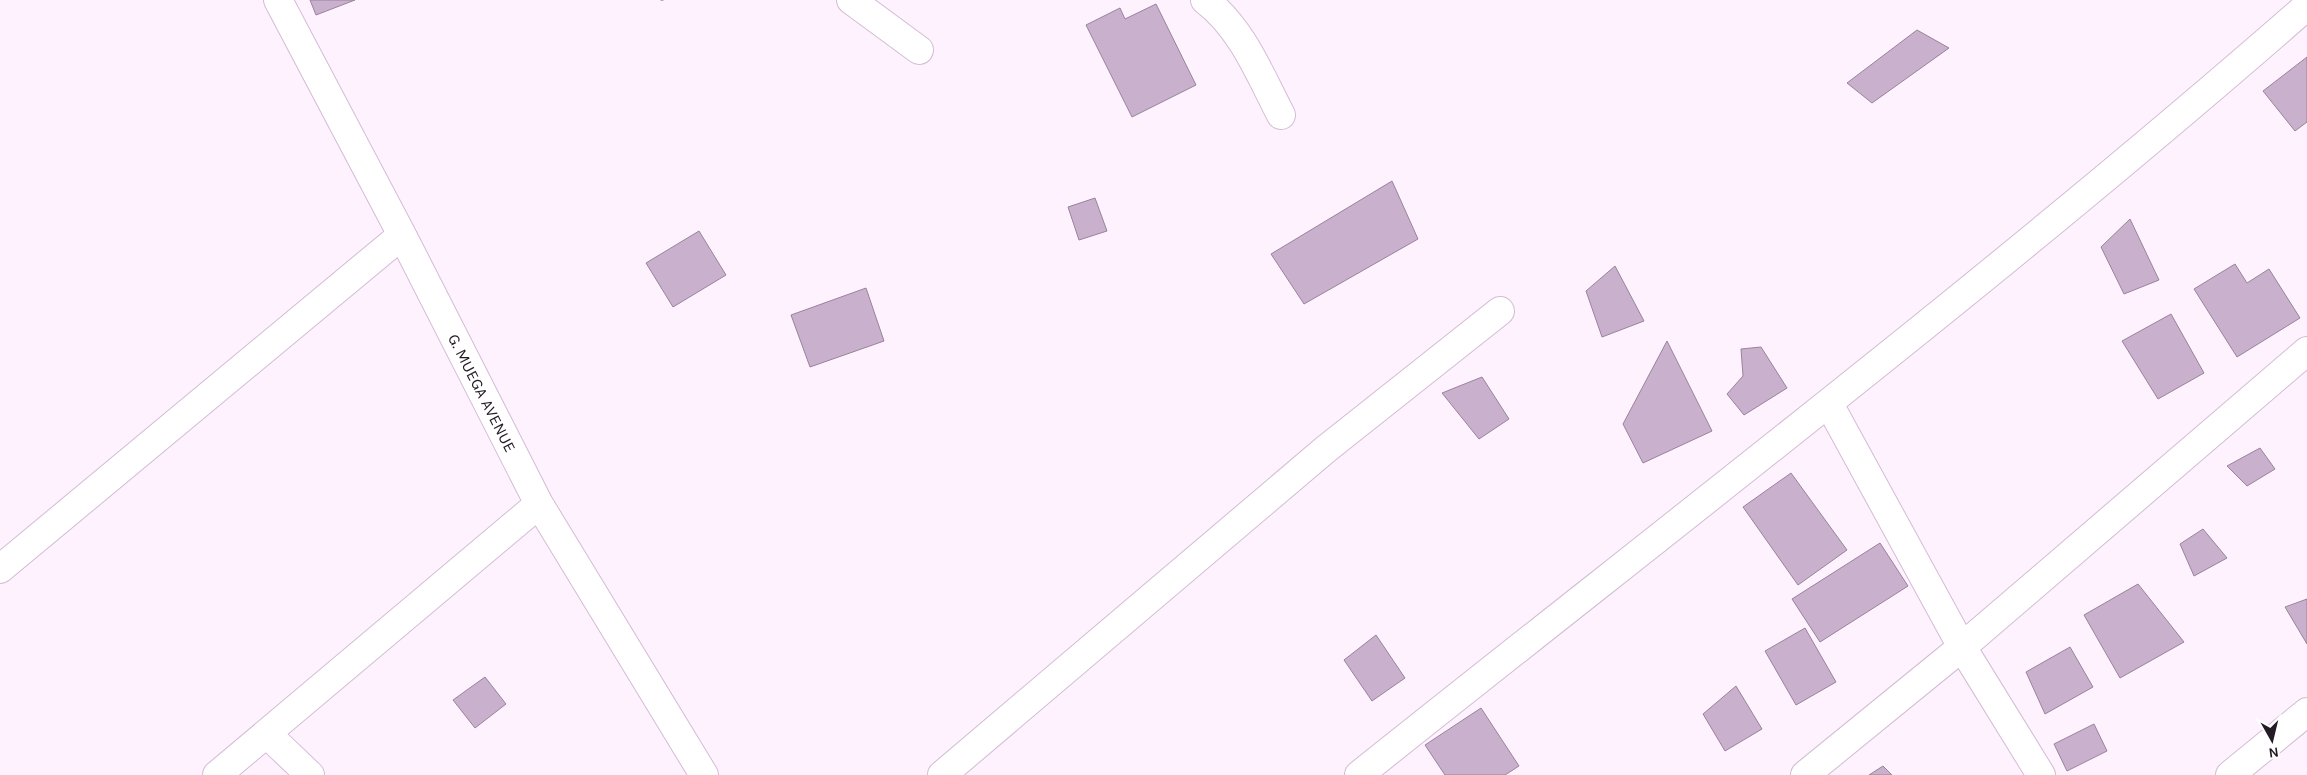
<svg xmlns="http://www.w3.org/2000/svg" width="2307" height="775" font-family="Karla,sans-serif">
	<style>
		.building { fill: #c9b0cc; stroke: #9a829d }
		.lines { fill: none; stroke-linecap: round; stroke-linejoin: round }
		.minor-casing { stroke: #d4bbd6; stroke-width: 30 }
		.path { stroke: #b6abb7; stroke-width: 3; stroke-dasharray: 5 2.5; stroke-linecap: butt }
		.minor { stroke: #fff; stroke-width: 28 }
		.labels { text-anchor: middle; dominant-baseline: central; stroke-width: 4; stroke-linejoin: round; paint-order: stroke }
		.street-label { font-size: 16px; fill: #241b26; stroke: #fff }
	</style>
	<rect width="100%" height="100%" fill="#fdf2fe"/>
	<!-- building -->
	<path class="building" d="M 310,0 L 355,0 L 316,15 Z
		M 1156,4 L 1196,85 L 1132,117 L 1086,25 L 1120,8 L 1125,19 Z
		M 1917,30 L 1949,48 L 1872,103 L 1847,83 Z
		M 2307,57 L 2307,122 L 2295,131 L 2263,91 Z
		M 1392,181 L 1418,239 L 1304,304 L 1271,254 Z
		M 1095,198 L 1107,231 L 1079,240 L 1068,207 Z
		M 2130,219 L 2159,280 L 2124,294 L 2101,247 Z
		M 699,231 L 726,275 L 673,307 L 646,263 Z
		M 2235,264 L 2247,283 L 2269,269 L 2300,318 L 2237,357 L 2194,289 Z
		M 1615,266 L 1644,321 L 1602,337 L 1586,291 Z
		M 866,288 L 884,341 L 810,367 L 791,315 Z
		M 2171,314 L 2204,373 L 2158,399 L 2122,341 Z
		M 1667,341 L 1712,431 L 1643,463 L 1623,424 Z
		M 1761,347 L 1787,388 L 1744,415 L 1727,394 L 1743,376 L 1741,349 Z
		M 1482,377 L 1509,419 L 1479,439 L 1442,393 Z
		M 2260,448 L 2275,469 L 2247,486 L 2227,466 Z
		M 1791,473 L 1847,550 L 1798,585 L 1743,507 Z
		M 2203,529 L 2227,558 L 2194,576 L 2180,544 Z
		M 1880,543 L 1908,586 L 1820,642 L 1792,599 Z
		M 2138,584 L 2184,642 L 2120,678 L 2084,615 Z
		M 2307,599 L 2307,644 L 2285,607 Z
		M 1805,628 L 1836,682 L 1796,705 L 1765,651 Z
		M 1376,635 L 1405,678 L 1372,701 L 1344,660 Z
		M 2070,647 L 2093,687 L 2045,714 L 2026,672 Z
		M 485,677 L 506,704 L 475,728 L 453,700 Z
		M 1736,686 L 1762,729 L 1725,751 L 1703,714 Z
		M 1481,708 L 1519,766 L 1505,775 L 1445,775 L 1425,745 Z
		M 2094,724 L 2107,751 L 2067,771 L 2054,744 Z
		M 1883,766 L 1892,775 L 1869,775 Z"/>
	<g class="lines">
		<defs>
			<path id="minor" d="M 278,0 L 402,235 L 539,504 L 704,775
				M 851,0 L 919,50
				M 1205,0 C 1242,28 1260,75 1281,115
				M 1829,404 L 1962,647 L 2041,775
				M 0,569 L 402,235
				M 267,734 L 310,775
				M 217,775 L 539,504
				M 942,775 L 1326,449 L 1500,311
				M 1359,775 C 1677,521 2001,274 2307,6
				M 1805,775 L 1962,647 L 2307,351
				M 2230,775 L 2307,712"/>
		</defs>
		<!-- minor casing -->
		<use href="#minor" class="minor-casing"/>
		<!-- path -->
		<path class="path" d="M 662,0 L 662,1"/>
		<!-- minor -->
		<use href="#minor" class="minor"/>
	</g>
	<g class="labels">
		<!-- street labels -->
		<g class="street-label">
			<text transform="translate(482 393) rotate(63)">G. MUEGA AVENUE</text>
		</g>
	</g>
	<!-- north arrow -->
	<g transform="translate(2272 740) rotate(172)" stroke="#ffffff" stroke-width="4" paint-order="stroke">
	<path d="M0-4L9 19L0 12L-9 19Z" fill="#241b26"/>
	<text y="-8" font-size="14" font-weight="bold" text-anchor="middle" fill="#241b26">N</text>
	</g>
</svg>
